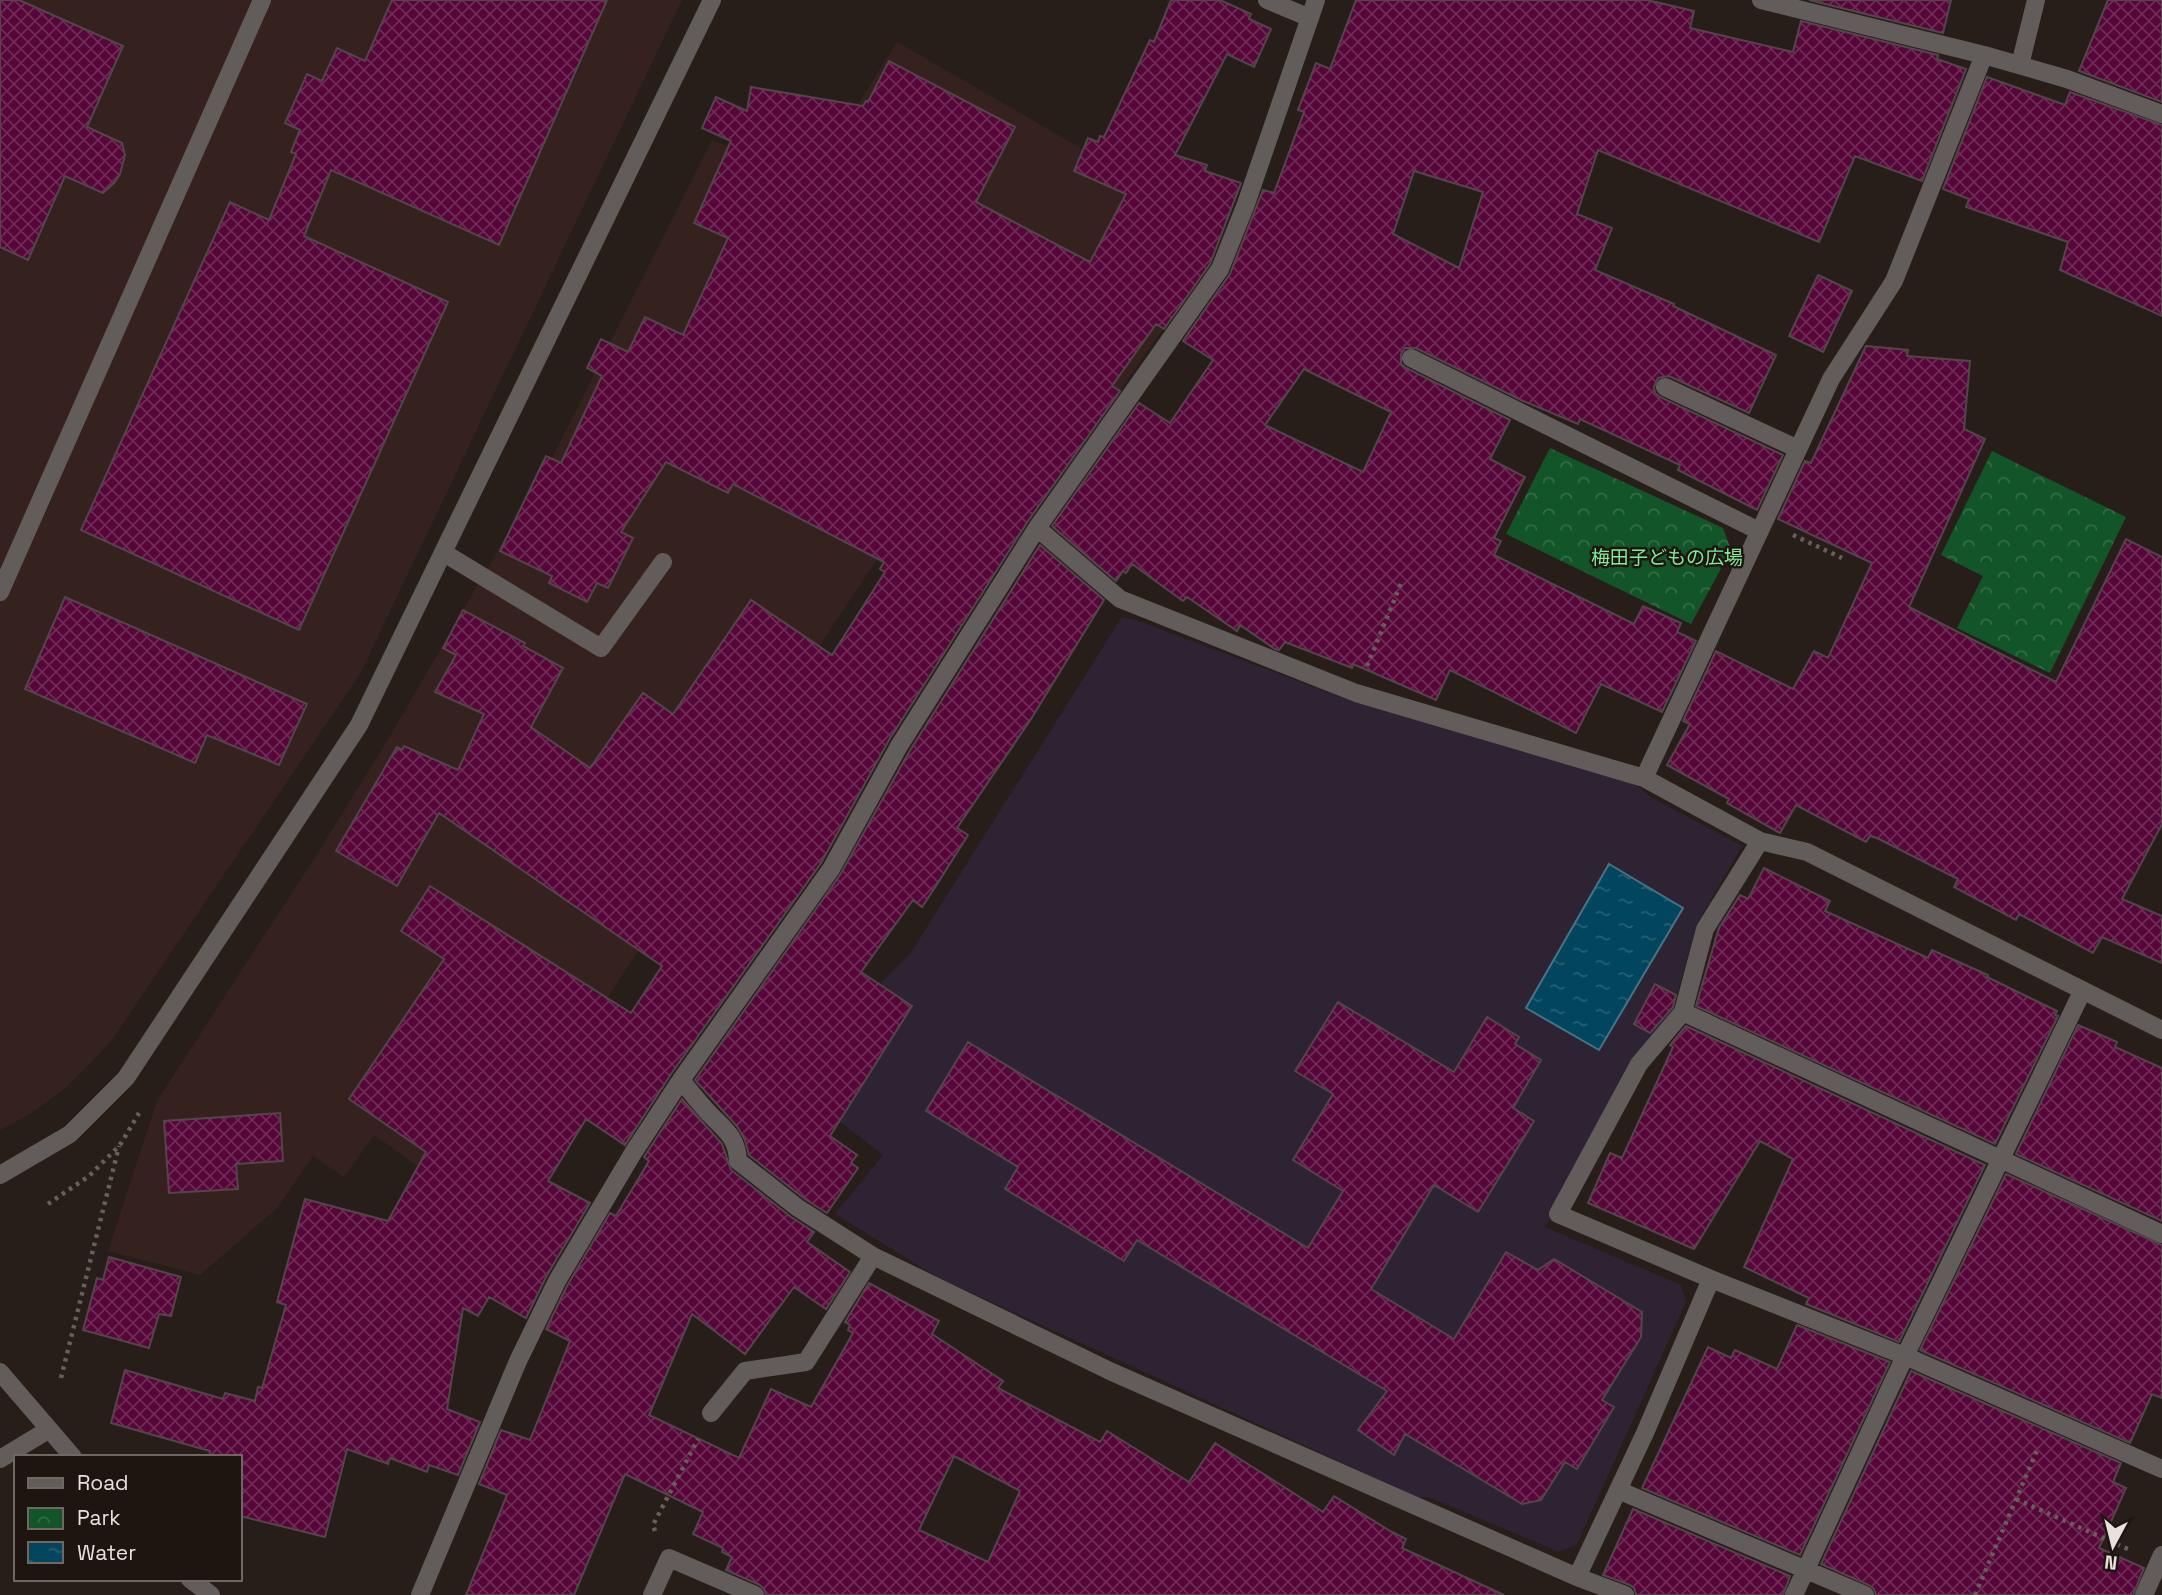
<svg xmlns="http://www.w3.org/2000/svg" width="2162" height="1595" font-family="'Space Grotesk','Noto Sans JP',sans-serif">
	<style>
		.industrial { fill: #35221e }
		.education { fill: #2d2332 }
		.park { fill: url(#park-crowns) }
		.water { fill: url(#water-ripples); stroke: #467484; stroke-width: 2 }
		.building { fill: url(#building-cross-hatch); stroke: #52464b; stroke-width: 2; fill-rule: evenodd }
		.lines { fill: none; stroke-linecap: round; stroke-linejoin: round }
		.path { stroke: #685f5b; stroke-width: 4.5; stroke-dasharray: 3.5 5; stroke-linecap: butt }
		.minor { stroke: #625c5b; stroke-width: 18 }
		.labels { text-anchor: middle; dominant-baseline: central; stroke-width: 5; stroke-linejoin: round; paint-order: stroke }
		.park-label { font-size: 19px; fill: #81eb99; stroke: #1e1510 }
	</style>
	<defs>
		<pattern id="park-crowns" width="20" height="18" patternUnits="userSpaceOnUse" patternTransform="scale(1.75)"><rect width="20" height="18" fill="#125528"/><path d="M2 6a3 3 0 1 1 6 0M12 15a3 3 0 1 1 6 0" fill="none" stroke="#346d47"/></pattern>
		<pattern id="water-ripples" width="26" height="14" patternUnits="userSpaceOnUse" patternTransform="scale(1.75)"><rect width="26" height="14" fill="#01455e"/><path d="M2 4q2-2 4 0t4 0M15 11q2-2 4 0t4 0" fill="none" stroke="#266075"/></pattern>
		<pattern id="building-cross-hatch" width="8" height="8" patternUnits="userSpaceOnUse" patternTransform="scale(1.75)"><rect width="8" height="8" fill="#570639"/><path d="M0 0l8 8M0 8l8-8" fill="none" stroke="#6f2a55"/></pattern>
	</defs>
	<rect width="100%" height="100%" fill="#281e19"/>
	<!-- industrial -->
	<path class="industrial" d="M 0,0 L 682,0 L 360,674 L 109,1044 L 68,1086 L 30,1114 L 0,1130 Z
		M 897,42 L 1221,229 L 1204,271 L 1077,451 L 990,389 L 810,660 L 659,919 L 607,998 L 585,988 L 455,1193 L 374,1135 L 344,1177 L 313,1156 L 277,1208 L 200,1275 L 108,1251 L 157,1101 L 321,848 L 389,738 L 556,450 L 712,140 L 810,181 Z"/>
	<!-- education -->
	<path class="education" d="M 1122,617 L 1136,620 L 1351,701 L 1632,781 L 1649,796 L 1742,846 L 1697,924 L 1671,1017 L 1637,1059 L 1545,1227 L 1681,1285 L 1686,1302 L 1577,1544 L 1559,1552 L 1429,1497 L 1417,1497 L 939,1278 L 835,1214 L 883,1155 L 785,1079 L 910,954 Z"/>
	<!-- park -->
	<path class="park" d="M 1550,448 L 1723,528 L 1731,550 L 1691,624 L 1506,534 Z
		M 1992,451 L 2126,517 L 2050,673 L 1957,628 L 1983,576 L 1941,555 Z"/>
	<!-- water -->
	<path class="water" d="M 1609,864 L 1683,908 L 1599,1050 L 1526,1008 Z"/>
	<!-- building -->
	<path class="building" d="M 0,0 L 19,0 L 123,46 L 87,127 L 122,143 L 125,155 L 120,174 L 114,183 L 103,193 L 65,176 L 28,260 L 0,247 Z
		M 392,0 L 607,0 L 499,245 L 331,170 L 304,236 L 448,302 L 299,630 L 81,530 L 230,202 L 269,220 L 296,154 L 291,152 L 300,130 L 285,123 L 307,74 L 322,81 L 337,48 L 365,61 Z
		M 1171,0 L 1220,0 L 1251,14 L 1249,19 L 1271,29 L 1254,67 L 1227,54 L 1175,155 L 1207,165 L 1205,171 L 1241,183 L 1210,264 L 1164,329 L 1156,324 L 1112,386 L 1120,391 L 1028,521 L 889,740 L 821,863 L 671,1074 L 625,1145 L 586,1119 L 548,1181 L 590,1203 L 547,1275 L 526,1318 L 489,1297 L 478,1316 L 463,1308 L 447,1409 L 480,1422 L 458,1475 L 429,1465 L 427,1472 L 390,1458 L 388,1464 L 347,1449 L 325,1537 L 240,1516 L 240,1457 L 209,1457 L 210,1451 L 111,1423 L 125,1370 L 223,1399 L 225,1393 L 255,1401 L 258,1387 L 262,1388 L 286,1305 L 277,1302 L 305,1199 L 388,1221 L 426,1152 L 349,1099 L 444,959 L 401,931 L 430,886 L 631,1013 L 662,966 L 439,813 L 397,886 L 336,851 L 397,747 L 402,750 L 404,746 L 458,770 L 484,714 L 435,692 L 456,655 L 443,648 L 463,610 L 525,643 L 523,646 L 563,668 L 531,727 L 590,768 L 643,693 L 673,714 L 751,600 L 832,655 L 885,572 L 880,569 L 884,562 L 733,484 L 728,493 L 666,462 L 621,532 L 633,538 L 608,588 L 597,583 L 587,602 L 549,583 L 552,576 L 500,551 L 546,456 L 561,463 L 602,376 L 587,368 L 601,339 L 628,352 L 645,317 L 683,335 L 728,238 L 694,223 L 731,141 L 702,128 L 716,97 L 747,111 L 751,87 L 863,106 L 866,101 L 868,102 L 889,61 L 1015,127 L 976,202 L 1090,262 L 1126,194 L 1074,171 L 1088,138 L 1098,142 L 1100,136 L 1104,137 L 1150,40 L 1154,42 Z
		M 1356,0 L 1647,0 L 1694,11 L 1690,28 L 1793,52 L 1801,21 L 1938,55 L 1937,59 L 1966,69 L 1922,181 L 1855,156 L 1819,242 L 1598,150 L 1577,214 L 1612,228 L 1595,270 L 1674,304 L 1673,306 L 1776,355 L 1749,413 L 1669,376 L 1658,378 L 1654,387 L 1655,393 L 1660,397 L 1783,455 L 1757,510 L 1678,470 L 1680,465 L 1580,419 L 1578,424 L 1521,400 L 1416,348 L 1405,348 L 1401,354 L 1401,364 L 1406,368 L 1510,420 L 1490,459 L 1525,477 L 1494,538 L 1501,541 L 1494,555 L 1634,624 L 1643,606 L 1681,623 L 1677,632 L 1696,641 L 1662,712 L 1601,684 L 1576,733 L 1450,670 L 1436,700 L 1353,664 L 1352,668 L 1285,642 L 1279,650 L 1275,649 L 1240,625 L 1237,631 L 1187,597 L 1183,601 L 1132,564 L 1126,573 L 1123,571 L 1116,581 L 1052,526 L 1139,403 L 1170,423 L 1213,360 L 1183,341 L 1230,274 L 1263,190 L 1274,193 L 1304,112 L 1298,110 L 1316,63 L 1330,69 ZM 1414,171 L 1483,192 L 1459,268 L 1393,234 ZM 1304,369 L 1391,412 L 1363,472 L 1265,425 Z
		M 1809,0 L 1951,0 L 1943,33 Z
		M 2108,0 L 2162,0 L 2162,102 L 2079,71 Z
		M 1987,77 L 2065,105 L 2070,92 L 2162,125 L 2162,316 L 2060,270 L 2068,242 L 1966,207 L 1969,199 L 1943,189 Z
		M 1818,275 L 1852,291 L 1823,352 L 1789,336 Z
		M 1866,346 L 1908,350 L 1907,356 L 1970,361 L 1964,429 L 1985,439 L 1909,607 L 2056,682 L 2126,539 L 2162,557 L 2162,824 L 2122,899 L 2162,916 L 2162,963 L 2102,937 L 2093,953 L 2019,914 L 2016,920 L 1954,887 L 1958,879 L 1877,838 L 1870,836 L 1866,842 L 1796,805 L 1780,833 L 1727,803 L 1729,799 L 1667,765 L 1690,724 L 1683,721 L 1716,651 L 1793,689 L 1814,651 L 1828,658 L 1872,563 L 1778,519 L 1805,461 L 1811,463 Z
		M 1040,545 L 1104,600 L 1031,719 L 957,828 L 968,835 L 934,889 L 922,907 L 913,900 L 861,972 L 912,1006 L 830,1136 L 857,1155 L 851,1163 L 858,1168 L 827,1213 L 805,1199 L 749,1155 L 745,1140 L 737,1126 L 695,1080 L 840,875 L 909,752 Z
		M 65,597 L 307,704 L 279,765 L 207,735 L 195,763 L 25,689 Z
		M 1764,868 L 1830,901 L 1825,911 L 1928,958 L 1932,950 L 1988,975 L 1987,977 L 2057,1011 L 2055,1015 L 2058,1016 L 1995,1144 L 1696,1006 L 1719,928 L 1740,895 L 1748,899 Z
		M 1655,984 L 1676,995 L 1673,1007 L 1650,1033 L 1634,1024 Z
		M 1338,1002 L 1454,1072 L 1487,1017 L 1519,1037 L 1515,1044 L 1541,1060 L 1513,1108 L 1534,1121 L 1478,1212 L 1434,1185 L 1371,1289 L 1454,1339 L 1506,1252 L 1538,1270 L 1554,1259 L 1642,1312 L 1641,1337 L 1602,1400 L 1614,1407 L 1577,1469 L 1565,1462 L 1541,1500 L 1522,1504 L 1405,1434 L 1394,1455 L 1358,1430 L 1387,1391 L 1137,1240 L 1124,1261 L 1005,1189 L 1018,1167 L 926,1111 L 968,1042 L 1308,1248 L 1343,1191 L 1293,1160 L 1333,1094 L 1295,1071 Z
		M 2078,1025 L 2117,1042 L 2115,1047 L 2162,1068 L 2162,1221 L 2016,1154 Z
		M 1686,1026 L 1985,1165 L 1899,1342 L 1806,1304 L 1809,1298 L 1744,1267 L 1793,1159 L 1760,1141 L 1694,1249 L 1588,1203 L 1610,1153 L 1622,1158 L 1673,1047 L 1670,1045 Z
		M 682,1099 L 722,1144 L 731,1170 L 791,1217 L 814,1232 L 807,1242 L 850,1272 L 826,1309 L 794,1287 L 745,1354 L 692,1314 L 649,1415 L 739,1458 L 771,1389 L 811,1407 L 853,1333 L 848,1330 L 850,1325 L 845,1322 L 869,1283 L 939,1321 L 932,1334 L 1003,1381 L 998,1388 L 1100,1442 L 1107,1431 L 1189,1482 L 1215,1443 L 1323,1512 L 1334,1496 L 1390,1531 L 1406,1539 L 1402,1548 L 1504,1595 L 766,1595 L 764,1589 L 760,1585 L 726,1570 L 732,1557 L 722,1552 L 723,1548 L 693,1534 L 703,1512 L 625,1474 L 574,1595 L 466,1595 L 507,1495 L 479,1484 L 501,1430 L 530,1440 L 570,1341 L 546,1329 L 567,1286 L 610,1213 L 616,1216 L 649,1161 L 644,1157 ZM 954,1456 L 1020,1491 L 988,1562 L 919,1530 Z
		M 280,1113 L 283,1161 L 236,1164 L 238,1189 L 169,1193 L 164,1121 Z
		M 2006,1174 L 2162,1245 L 2162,1398 L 2152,1394 L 2130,1443 L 1920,1350 Z
		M 109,1257 L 181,1277 L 171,1316 L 159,1314 L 149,1348 L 83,1330 L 97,1278 L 103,1280 Z
		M 1797,1325 L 1890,1362 L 1800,1555 L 1642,1488 L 1708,1347 L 1731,1358 L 1735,1350 L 1777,1369 Z
		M 1911,1371 L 2121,1463 L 2113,1482 L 2126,1488 L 2099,1548 L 2144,1568 L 2133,1595 L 1876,1595 L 1874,1589 L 1869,1585 L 1821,1564 Z
		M 1633,1509 L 1790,1576 L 1783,1595 L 1636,1595 L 1634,1588 L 1630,1585 L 1603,1575 Z"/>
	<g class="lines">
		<!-- path -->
		<path class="path" d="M 1793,535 L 1842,558
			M 1367,666 L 1402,581
			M 48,1204 L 89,1176 L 120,1145 L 139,1113
			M 61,1378 L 119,1146
			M 2016,1499 L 2130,1550
			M 655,1531 L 653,1525 L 698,1439
			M 1975,1595 L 2038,1448"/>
		<!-- minor -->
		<path class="minor" d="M 1267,0 L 1310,18
			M 1761,0 L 1984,55 L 2067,79 L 2162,114
			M 2020,65 L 2036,0
			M 1411,358 L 1759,531
			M 1665,387 L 1798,449
			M 1037,528 L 1120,599 L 1356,693 L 1644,778 L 1760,841 L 1705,929 L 1683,1012 L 1639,1064 L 1558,1214 L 1711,1279 L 1905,1356 L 2162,1469
			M 444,553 L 601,648 L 663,562
			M 0,592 L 262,0
			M 1644,778 L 1831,379 L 1894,281 L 1984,55
			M 1760,841 L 1807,852 L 2162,1030
			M 1683,1012 L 2162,1234
			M 681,1080 C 689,1090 697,1100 706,1110 C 722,1128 737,1135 738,1161 L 798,1208 L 873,1256 L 1112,1372 L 1577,1577 L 1625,1595
			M 0,1175 L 70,1134 L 126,1078 L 359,725 L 712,0
			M 0,1372 L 73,1457
			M 711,1413 L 745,1371 L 806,1362 L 873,1256
			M 0,1459 L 48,1430
			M 1618,1490 L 1865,1595
			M 1577,1577 L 1645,1433 L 1711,1279
			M 190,1579 L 211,1595
			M 420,1595 L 518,1361 L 557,1281 L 633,1153 L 681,1080 L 831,869 L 899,746 L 1037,528 L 1220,269 L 1246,204 L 1316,0
			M 652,1595 L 669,1558 L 755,1595
			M 1794,1595 L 1905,1356 L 2082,992
			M 2144,1595 L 2162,1555"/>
	</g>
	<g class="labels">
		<!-- park labels -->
		<g class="park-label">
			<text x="1667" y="557">梅田子どもの広場</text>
		</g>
	</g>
	<!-- legend -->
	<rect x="14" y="1455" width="228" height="126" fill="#1e1510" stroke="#6f6762" stroke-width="2"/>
	<rect x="28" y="1478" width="35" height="10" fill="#625c5b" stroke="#6f6762" stroke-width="2"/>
	<text x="77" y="1490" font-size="21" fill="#e8e1dd">Road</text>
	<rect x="28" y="1508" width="35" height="21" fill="url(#park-crowns)" stroke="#6f6762" stroke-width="2"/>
	<text x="77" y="1525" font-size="21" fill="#e8e1dd">Park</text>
	<rect x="28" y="1542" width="35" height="21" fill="url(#water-ripples)" stroke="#6f6762" stroke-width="2"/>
	<text x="77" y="1560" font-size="21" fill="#e8e1dd">Water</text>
	<!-- north arrow -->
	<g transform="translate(2113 1546) rotate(187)" stroke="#1e1510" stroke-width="5" paint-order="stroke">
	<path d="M0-5L12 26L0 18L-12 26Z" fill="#e8e1dd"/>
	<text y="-10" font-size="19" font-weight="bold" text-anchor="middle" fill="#e8e1dd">N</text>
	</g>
</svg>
